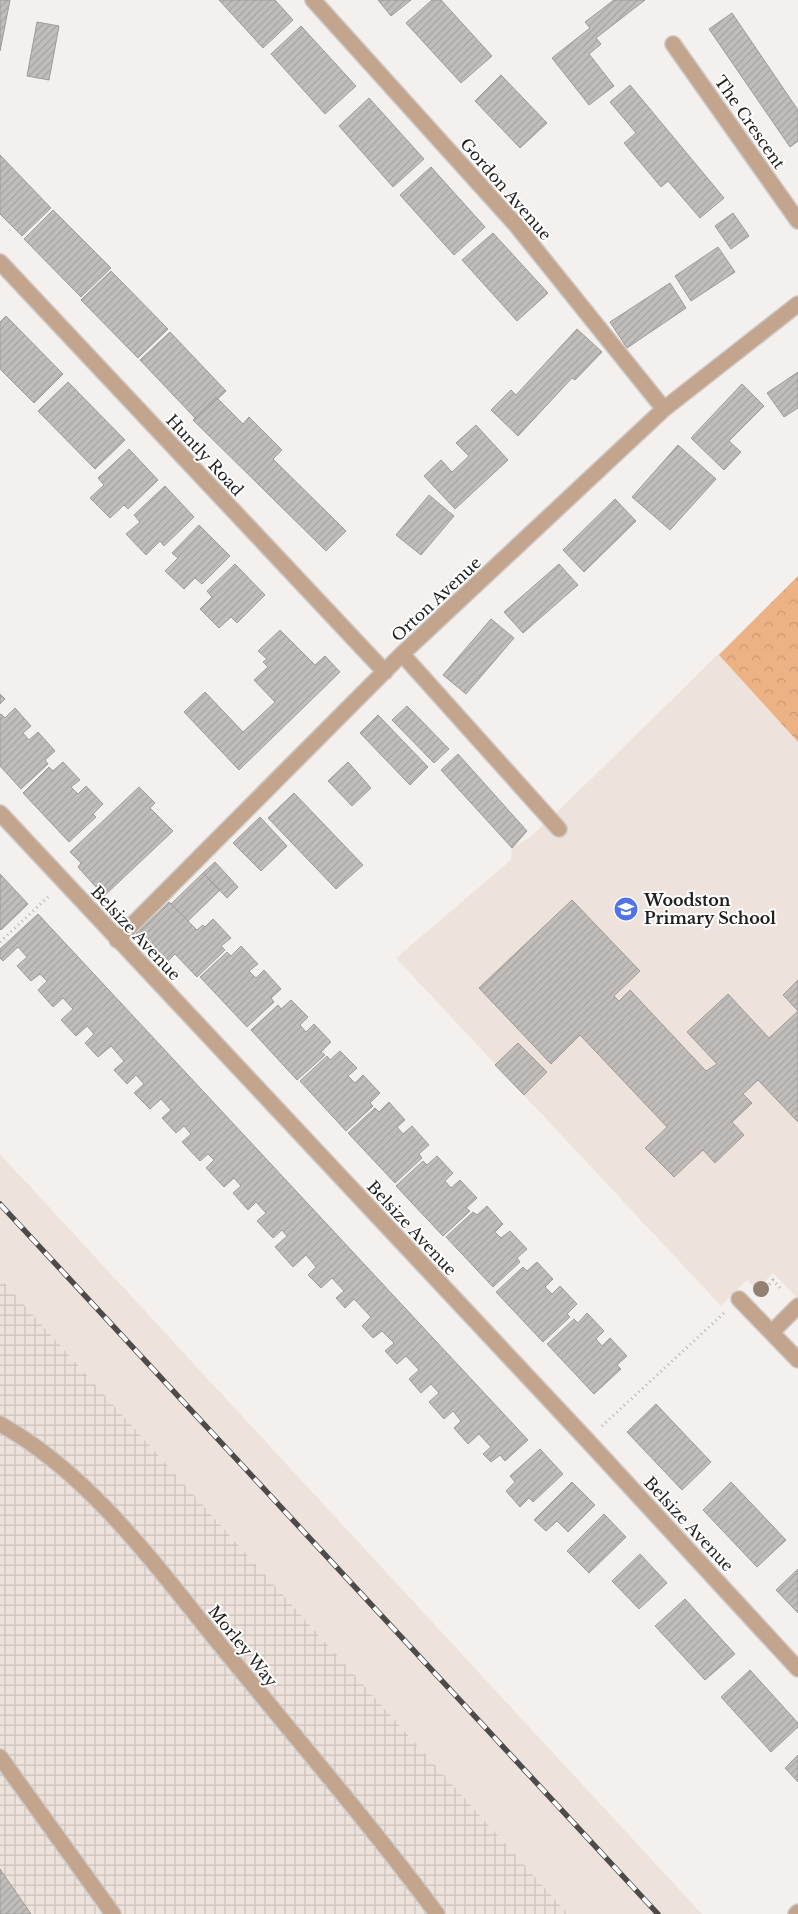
<svg xmlns="http://www.w3.org/2000/svg" width="798" height="1914" font-family="'Libre Baskerville',serif">
	<style>
		.built { fill: #ede3dc }
		.industrial { fill: url(#industrial-grid) }
		.forest { fill: url(#forest-crowns) }
		.building { fill: url(#building-hatch); stroke: #9e9b99 }
		.lines { fill: none; stroke-linecap: round; stroke-linejoin: round }
		.minor-casing { stroke: #cdcac9; stroke-width: 18 }
		.path { stroke: #b4b1af; stroke-width: 3; stroke-dasharray: 1 4; stroke-linecap: butt }
		.minor { stroke: #c3a58e; stroke-width: 15 }
		.rail-casing { stroke: #4c4b4a; stroke-width: 5.5 }
		.rail { stroke: #fff; stroke-width: 4; stroke-dasharray: 11; stroke-linecap: butt }
		.tree { fill: #928173 }
		.labels { text-anchor: middle; dominant-baseline: central; stroke-width: 4; stroke-linejoin: round; paint-order: stroke }
		.street-label { font-size: 16px; fill: #201f1e; stroke: #fff }
		.poi-label { font-size: 16px; font-weight: bold; fill: #201f1e; stroke: #fff; text-anchor: start }
	</style>
	<defs>
		<pattern id="industrial-grid" width="8" height="8" patternUnits="userSpaceOnUse" patternTransform="scale(1.25)"><rect width="8" height="8" fill="#ede3dc"/><path d="M0 4h8M4 0v8" fill="none" stroke="#cbc2bc"/></pattern>
		<pattern id="forest-crowns" width="20" height="18" patternUnits="userSpaceOnUse" patternTransform="scale(1.25)"><rect width="20" height="18" fill="#edb284"/><path d="M2 6a3 3 0 1 1 6 0M12 15a3 3 0 1 1 6 0" fill="none" stroke="#cb9972"/></pattern>
		<pattern id="building-hatch" width="6" height="6" patternUnits="userSpaceOnUse" patternTransform="scale(1.25)"><rect width="6" height="6" fill="#c0bdba"/><path d="M-1 1l2-2M0 6l6-6M5 7l2-2" fill="none" stroke="#a5a29f"/></pattern>
	</defs>
	<rect width="100%" height="100%" fill="#f3f0ee"/>
	<!-- built -->
	<path class="built" d="M 798,576 L 798,1299 L 773,1273 L 757,1290 L 747,1280 L 721,1306 L 396,958 L 511,860 L 512,848 L 530,837 L 550,819 Z
		M 0,1154 L 702,1914 L 568,1914 L 0,1278 Z"/>
	<!-- industrial -->
	<path class="industrial" d="M 0,1278 L 568,1914 L 0,1914 Z"/>
	<!-- forest -->
	<path class="forest" d="M 798,576 L 798,742 L 719,655 Z"/>
	<!-- building -->
	<path class="building" d="M 0,0 L 10,0 L 0,51 Z
		M 219,0 L 275,0 L 293,20 L 263,48 Z
		M 378,0 L 411,0 L 391,16 Z
		M 432,0 L 441,0 L 492,56 L 461,83 L 406,23 Z
		M 614,0 L 645,0 L 596,38 L 601,44 L 589,54 L 614,86 L 589,105 L 552,58 L 590,28 L 585,22 Z
		M 732,13 L 798,110 L 798,141 L 790,147 L 709,29 Z
		M 37,22 L 59,26 L 49,80 L 27,76 Z
		M 301,26 L 356,86 L 325,114 L 271,54 Z
		M 501,75 L 547,123 L 520,148 L 475,101 Z
		M 630,85 L 724,198 L 700,218 L 668,181 L 661,187 L 624,143 L 636,133 L 610,102 Z
		M 369,98 L 424,159 L 393,187 L 339,126 Z
		M 0,155 L 51,208 L 22,236 L 0,214 Z
		M 431,167 L 485,227 L 454,255 L 400,195 Z
		M 53,210 L 111,268 L 81,297 L 24,239 Z
		M 733,213 L 749,236 L 731,249 L 715,226 Z
		M 493,233 L 548,293 L 517,321 L 462,260 Z
		M 718,247 L 735,272 L 691,301 L 675,276 Z
		M 111,271 L 168,329 L 138,358 L 81,300 Z
		M 670,283 L 686,308 L 627,348 L 610,322 Z
		M 6,316 L 63,374 L 34,403 L 0,369 L 0,322 Z
		M 577,329 L 602,352 L 575,380 L 572,378 L 518,436 L 491,410 L 511,390 L 516,395 Z
		M 170,332 L 226,391 L 196,419 L 140,360 Z
		M 798,372 L 798,408 L 784,417 L 767,393 Z
		M 68,382 L 125,440 L 95,469 L 38,411 Z
		M 742,384 L 764,406 L 729,441 L 741,452 L 724,470 L 691,438 Z
		M 216,397 L 243,424 L 249,417 L 282,450 L 273,459 L 346,531 L 326,551 L 193,420 Z
		M 476,425 L 508,460 L 455,509 L 424,476 L 441,460 L 452,472 L 469,456 L 456,443 Z
		M 678,445 L 716,479 L 670,530 L 632,497 Z
		M 129,449 L 158,480 L 128,509 L 124,505 L 110,518 L 90,498 L 104,485 L 98,478 Z
		M 165,486 L 194,517 L 164,546 L 160,541 L 146,555 L 126,534 L 140,522 L 134,515 Z
		M 429,495 L 454,516 L 421,555 L 396,535 Z
		M 615,499 L 636,521 L 584,572 L 563,550 Z
		M 199,525 L 230,556 L 202,584 L 195,578 L 184,589 L 165,571 L 178,558 L 172,553 Z
		M 235,564 L 265,595 L 237,623 L 231,617 L 219,628 L 200,609 L 212,597 L 207,591 Z
		M 559,564 L 578,585 L 523,633 L 504,612 Z
		M 491,619 L 514,638 L 466,694 L 443,675 Z
		M 280,630 L 315,665 L 325,656 L 340,672 L 239,770 L 184,712 L 205,692 L 243,732 L 275,702 L 254,680 L 268,667 L 263,662 L 267,659 L 258,651 Z
		M 0,694 L 5,699 L 0,704 Z
		M 407,706 L 449,749 L 434,763 L 392,720 Z
		M 15,708 L 31,726 L 23,733 L 29,740 L 38,732 L 55,751 L 45,760 L 48,764 L 21,789 L 0,766 L 0,715 L 1,714 L 5,718 Z
		M 378,715 L 428,767 L 410,785 L 360,733 Z
		M 458,754 L 527,831 L 512,848 L 441,770 Z
		M 63,762 L 80,780 L 71,787 L 78,794 L 86,786 L 103,804 L 93,814 L 96,817 L 69,842 L 23,793 L 49,767 L 53,771 Z
		M 348,762 L 371,788 L 352,806 L 328,781 Z
		M 139,787 L 155,803 L 150,808 L 173,831 L 104,896 L 78,867 L 81,863 L 70,852 Z
		M 294,793 L 363,865 L 336,889 L 268,818 Z
		M 260,817 L 287,846 L 261,871 L 233,843 Z
		M 215,862 L 238,887 L 227,898 L 203,873 Z
		M 203,873 L 220,890 L 188,921 L 171,904 Z
		M 0,874 L 28,904 L 1,930 L 0,929 Z
		M 572,900 L 640,971 L 614,996 L 619,1001 L 630,990 L 706,1071 L 717,1064 L 687,1032 L 728,994 L 769,1038 L 798,1011 L 783,995 L 798,980 L 798,1122 L 758,1080 L 743,1094 L 752,1103 L 732,1122 L 744,1135 L 715,1163 L 703,1150 L 674,1177 L 645,1148 L 667,1127 L 580,1035 L 551,1064 L 479,988 Z
		M 169,902 L 197,930 L 203,925 L 205,927 L 213,919 L 231,938 L 221,946 L 225,950 L 197,977 L 175,954 L 165,964 L 136,934 Z
		M 38,914 L 528,1440 L 505,1461 L 500,1455 L 491,1462 L 483,1454 L 491,1447 L 479,1434 L 468,1444 L 454,1428 L 461,1421 L 453,1411 L 444,1419 L 429,1402 L 439,1393 L 431,1384 L 421,1393 L 409,1379 L 419,1370 L 406,1356 L 397,1364 L 385,1351 L 394,1343 L 382,1331 L 373,1338 L 362,1326 L 371,1317 L 354,1299 L 345,1308 L 336,1298 L 344,1291 L 332,1278 L 321,1288 L 308,1275 L 316,1267 L 306,1255 L 293,1267 L 275,1247 L 287,1236 L 282,1230 L 273,1238 L 257,1221 L 266,1213 L 256,1202 L 248,1210 L 233,1193 L 241,1186 L 234,1178 L 224,1187 L 206,1168 L 214,1160 L 208,1154 L 200,1161 L 182,1142 L 191,1134 L 184,1126 L 176,1133 L 162,1118 L 171,1110 L 161,1099 L 150,1109 L 134,1093 L 144,1084 L 136,1075 L 127,1084 L 114,1070 L 124,1061 L 111,1046 L 98,1057 L 85,1043 L 94,1034 L 87,1026 L 76,1036 L 61,1020 L 73,1009 L 63,998 L 53,1007 L 38,990 L 47,981 L 40,974 L 31,981 L 17,966 L 27,957 L 18,947 L 3,961 L 0,958 L 0,949 Z
		M 241,946 L 258,964 L 249,971 L 256,978 L 264,970 L 281,989 L 271,998 L 274,1002 L 247,1027 L 200,977 L 227,952 L 231,956 Z
		M 291,1000 L 308,1017 L 300,1025 L 306,1032 L 314,1024 L 331,1042 L 321,1052 L 325,1055 L 297,1080 L 251,1030 L 278,1005 L 281,1009 Z
		M 518,1043 L 547,1072 L 524,1095 L 495,1065 Z
		M 340,1051 L 357,1068 L 348,1076 L 355,1083 L 363,1075 L 380,1093 L 370,1103 L 373,1106 L 346,1131 L 300,1081 L 327,1056 L 330,1060 Z
		M 389,1102 L 405,1120 L 397,1127 L 403,1134 L 412,1126 L 429,1145 L 419,1154 L 422,1158 L 395,1183 L 348,1133 L 375,1108 L 379,1112 Z
		M 437,1156 L 453,1173 L 445,1181 L 451,1188 L 460,1180 L 477,1198 L 466,1208 L 470,1211 L 443,1236 L 396,1186 L 423,1161 L 427,1165 Z
		M 487,1206 L 503,1224 L 495,1232 L 501,1238 L 510,1231 L 527,1249 L 517,1258 L 520,1262 L 493,1287 L 446,1237 L 473,1212 L 477,1215 Z
		M 537,1262 L 553,1279 L 545,1287 L 552,1294 L 560,1286 L 577,1304 L 567,1314 L 570,1317 L 543,1342 L 496,1292 L 523,1267 L 527,1271 Z
		M 587,1313 L 604,1331 L 596,1339 L 602,1346 L 610,1338 L 627,1356 L 617,1365 L 621,1369 L 594,1394 L 547,1344 L 574,1319 L 578,1323 Z
		M 656,1404 L 711,1462 L 682,1490 L 627,1432 Z
		M 540,1449 L 563,1474 L 533,1502 L 529,1498 L 520,1507 L 506,1491 L 515,1482 L 510,1476 Z
		M 572,1482 L 595,1505 L 568,1532 L 557,1521 L 546,1531 L 534,1520 Z
		M 731,1482 L 786,1540 L 757,1567 L 703,1510 Z
		M 604,1514 L 626,1537 L 589,1573 L 567,1551 Z
		M 640,1554 L 667,1583 L 639,1609 L 612,1581 Z
		M 798,1569 L 798,1613 L 776,1590 Z
		M 685,1599 L 735,1654 L 705,1680 L 655,1626 Z
		M 750,1670 L 798,1723 L 798,1727 L 771,1752 L 721,1697 Z
		M 798,1755 L 798,1782 L 785,1768 Z
		M 0,1869 L 31,1914 L 0,1914 Z"/>
	<g class="lines">
		<defs>
			<path id="minor" d="M 313,0 L 516,225 L 664,409
				M 673,44 L 798,221
				M 0,262 L 385,672
				M 402,654 L 559,829
				M 0,813 L 587,1440 L 798,1669
				M 117,940 L 402,654 L 664,409 L 798,304
				M 739,1299 L 798,1360
				M 772,1332 L 798,1306
				M 0,1424 C 97,1478 165,1579 235,1663 C 303,1746 373,1828 437,1914
				M 0,1757 L 113,1914
				M 796,1914 L 798,1912"/>
		</defs>
		<!-- minor casing -->
		<use href="#minor" class="minor-casing"/>
		<!-- path -->
		<path class="path" d="M 0,942 L 48,897
			M 763,1292 L 773,1280 L 782,1290
			M 602,1426 L 724,1313"/>
		<!-- minor -->
		<use href="#minor" class="minor"/>
		<defs>
			<path id="rail" d="M 0,1204 L 658,1914"/>
		</defs>
		<!-- rail casing -->
		<use href="#rail" class="rail-casing"/>
		<!-- rail -->
		<use href="#rail" class="rail"/>
	</g>
	<!-- trees -->
	<circle class="tree" cx="761" cy="1289" r="8"/>
	<!-- icons -->
	<defs>
		<symbol id="school-disc" viewBox="-11 -11 22 22"><circle r="9.5" fill="#5173e7" stroke="#fff"/><path d="M0-5L7-2L0 1L-7-2ZM-4 1L0 2.5L4 1V4Q0 6-4 4Z" fill="#fff"/></symbol>
	</defs>
	<g fill-rule="evenodd">
		<use href="#school-disc" x="612" y="895" width="28" height="28"/>
	</g>
	<g class="labels">
		<!-- street labels -->
		<g class="street-label">
			<text transform="translate(750 122) rotate(55)">The Crescent</text>
			<text transform="translate(506 189) rotate(49)">Gordon Avenue</text>
			<text transform="translate(205 455) rotate(47)">Huntly Road</text>
			<text transform="translate(436 599) rotate(-43)">Orton Avenue</text>
			<text transform="translate(136 933) rotate(47)">Belsize Avenue</text>
			<text transform="translate(412 1228) rotate(47)">Belsize Avenue</text>
			<text transform="translate(689 1524) rotate(47)">Belsize Avenue</text>
			<text transform="translate(243 1646) rotate(51)">Morley Way</text>
		</g>
		<!-- poi labels -->
		<g class="poi-label">
			<text x="644" y="900">Woodston<tspan x="644" dy="18">Primary School</tspan></text>
		</g>
	</g>
</svg>
